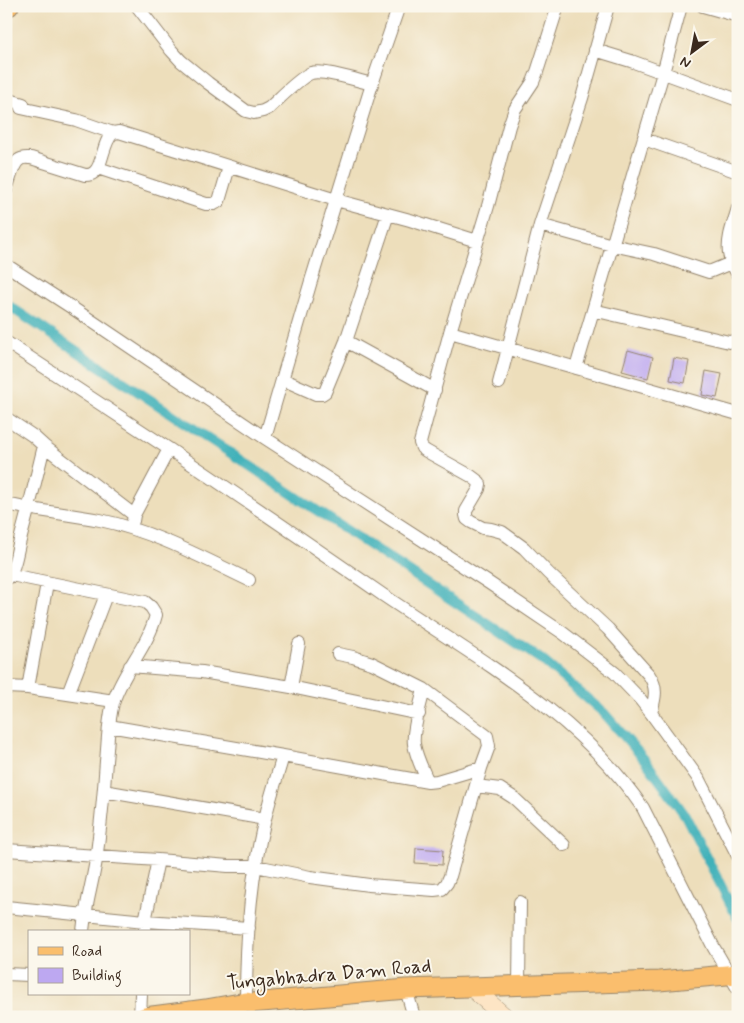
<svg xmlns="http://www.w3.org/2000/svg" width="744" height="1023" font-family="Mynerve,sans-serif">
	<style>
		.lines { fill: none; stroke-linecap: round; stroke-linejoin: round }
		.canal { stroke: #41b1b9; stroke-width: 10 }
		.building { fill: #bda8f1 }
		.street-casing { stroke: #94846c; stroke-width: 14 }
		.secondary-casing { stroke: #94846c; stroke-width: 19 }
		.primary-casing { stroke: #94846c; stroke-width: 21 }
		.street { stroke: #fff; stroke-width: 12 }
		.secondary { stroke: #fde5c5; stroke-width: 18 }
		.primary { stroke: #fabe6d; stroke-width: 19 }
		.labels { text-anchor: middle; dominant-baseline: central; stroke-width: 4; stroke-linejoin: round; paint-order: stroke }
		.street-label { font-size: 20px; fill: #3b2a1e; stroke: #fbf7ec }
	</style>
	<rect width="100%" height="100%" fill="#fbf7ec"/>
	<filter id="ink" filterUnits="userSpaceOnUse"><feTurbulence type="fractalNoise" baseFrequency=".02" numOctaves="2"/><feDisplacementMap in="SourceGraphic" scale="10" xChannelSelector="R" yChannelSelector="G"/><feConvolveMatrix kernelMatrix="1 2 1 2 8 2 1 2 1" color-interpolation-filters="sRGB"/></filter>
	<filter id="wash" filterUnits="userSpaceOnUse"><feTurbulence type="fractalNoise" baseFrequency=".0096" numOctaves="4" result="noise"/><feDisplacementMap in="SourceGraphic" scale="20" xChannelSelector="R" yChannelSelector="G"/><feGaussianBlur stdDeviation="1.12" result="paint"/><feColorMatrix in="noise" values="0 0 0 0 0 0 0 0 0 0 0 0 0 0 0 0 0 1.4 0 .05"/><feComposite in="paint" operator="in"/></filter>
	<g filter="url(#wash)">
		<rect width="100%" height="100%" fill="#eddebb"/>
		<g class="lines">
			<!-- canal -->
			<path class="canal" d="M 6,304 L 542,660 L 604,713 L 644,759 L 685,815 L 738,919"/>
		</g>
		<g id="blocks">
			<!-- building -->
			<path class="building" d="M 628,350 L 653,357 L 648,378 L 622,371 Z
				M 674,358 L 689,361 L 685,383 L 670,380 Z
				M 706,371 L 722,374 L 717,398 L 702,395 Z
				M 416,848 L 443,850 L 442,865 L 415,863 Z"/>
		</g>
	</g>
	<g filter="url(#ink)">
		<use href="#blocks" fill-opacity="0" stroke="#94846c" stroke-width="1"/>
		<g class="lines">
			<defs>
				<path id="street" d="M 137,6 L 171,50 L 181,61 L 208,83 L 246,111 L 254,113 L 263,111 L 269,108 C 279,99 300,77 311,73 C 323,69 359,81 372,84
					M 558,6 L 537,72 L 533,82 L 515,109 L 509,126 L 488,206 L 450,332 L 420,443 L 422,448 L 426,451 L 471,476 L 479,482 L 480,484 L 479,489 L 466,511 L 466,515 L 467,519 L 471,522 L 483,528 L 491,529 L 502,532 L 524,548 L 548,573 L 608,629 L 649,675 C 658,688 655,698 651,713
					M 703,6 L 738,16
					M 595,50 L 631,61 L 738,100
					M 6,99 L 23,104
					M 21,108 L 76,120 L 113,133
					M 644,139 L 738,172
					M 98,168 L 206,204 L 214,204 L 219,201 L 229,167
					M 6,190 C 9,182 13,164 19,160 C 22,157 28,158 31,158 L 85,175 C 88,175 91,175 93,173 C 103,168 102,142 113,133 L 119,132 L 336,200 L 410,220 L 477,241
					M 738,208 C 734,222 727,238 729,253 C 730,261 734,268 738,275
					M 540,225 L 612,245 L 654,254 L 709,272 L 731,263
					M 6,265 L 71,307 L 265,438 L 489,583 L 563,633 L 615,673 L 640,699 L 651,713 L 698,778 L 738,856
					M 593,310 L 729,342 L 738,340
					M 450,332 L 738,414
					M 346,341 L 435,390
					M 6,342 C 60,378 115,413 169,449 C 241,497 312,546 383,595 C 476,658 578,713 643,808 L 714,948 L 738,989
					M 576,368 L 663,73 L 681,6
					M 282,379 L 316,394 L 322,394 L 325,392 L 346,341 L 388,214
					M 499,383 L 540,225 L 582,98 L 608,6
					M 6,418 L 33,436 L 44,446 L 134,515
					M 265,438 L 311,281 L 372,84 L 399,6
					M 6,504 C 37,511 69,514 100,520 C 153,531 201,557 249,580
					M 133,521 L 134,515 L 169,449
					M 6,574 L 145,602 L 151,607 L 156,615 C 148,646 124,670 114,700 C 108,717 108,743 106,761 C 104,792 101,822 97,853 C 94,879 85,905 83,932
					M 6,579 C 15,569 16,556 19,544 C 28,511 36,479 44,446
					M 130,666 L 202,672 L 291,687 L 419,714
					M 6,687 L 28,688 L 114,701
					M 291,687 L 299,644
					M 28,688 L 47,583
					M 424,689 C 421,704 412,730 414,744 C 416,757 423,770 428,782
					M 68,694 L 106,595
					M 109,726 L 283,756 L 428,782 L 437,781 L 481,768
					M 476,786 L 500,789 L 514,798 L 564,845
					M 104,791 L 265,819
					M 6,850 L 158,860 L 228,866 L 256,866 L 310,877 L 369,885 L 434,890 L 442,889 L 447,883 L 450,876 L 481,768 L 489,746 L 487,736 L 424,689 L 372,663 L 353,657 L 338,654
					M 6,907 L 145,921 L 249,928
					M 145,932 L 145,921 L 158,860
					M 6,974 L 29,975
					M 519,985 L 520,902
					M 406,989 L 414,1017
					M 246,1002 C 246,941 250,878 265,819 C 270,797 277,777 283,756
					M 140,1017 L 141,994"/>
				<path id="secondary" d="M 471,987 L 505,1017"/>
				<path id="primary" d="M 6,7 L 9,6
					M 145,1017 L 206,1009 L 246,1002 L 251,1003 L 406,989 L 659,981 L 738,974"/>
			</defs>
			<!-- street casing -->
			<use href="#street" class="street-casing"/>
			<!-- secondary casing -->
			<use href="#secondary" class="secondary-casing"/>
			<!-- primary casing -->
			<use href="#primary" class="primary-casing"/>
			<!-- street -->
			<use href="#street" class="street"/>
			<!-- secondary -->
			<use href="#secondary" class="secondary"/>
			<!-- primary -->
			<use href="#primary" class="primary"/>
		</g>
	</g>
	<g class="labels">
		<!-- street labels -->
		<g class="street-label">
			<text transform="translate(329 975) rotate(-5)">Tungabhadra Dam Road</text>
		</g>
	</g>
	<!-- margin -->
	<rect width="744" height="1023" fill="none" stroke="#fbf7ec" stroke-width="25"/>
	<!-- legend -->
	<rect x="28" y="930" width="162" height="65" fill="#fbf7ec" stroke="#aea59a"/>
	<rect x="38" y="947" width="25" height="8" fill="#fabe6d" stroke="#aea59a"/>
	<text x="72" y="956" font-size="15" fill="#3b2a1e">Road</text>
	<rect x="38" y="968" width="25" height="15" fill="#bda8f1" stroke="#aea59a"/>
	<text x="72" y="980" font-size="15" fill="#3b2a1e">Building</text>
	<!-- north arrow -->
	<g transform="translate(692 52) rotate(212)" stroke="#fbf7ec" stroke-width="4" paint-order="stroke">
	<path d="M0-4L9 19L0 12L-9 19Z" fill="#3b2a1e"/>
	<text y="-8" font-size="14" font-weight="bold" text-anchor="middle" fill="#3b2a1e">N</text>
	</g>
</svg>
